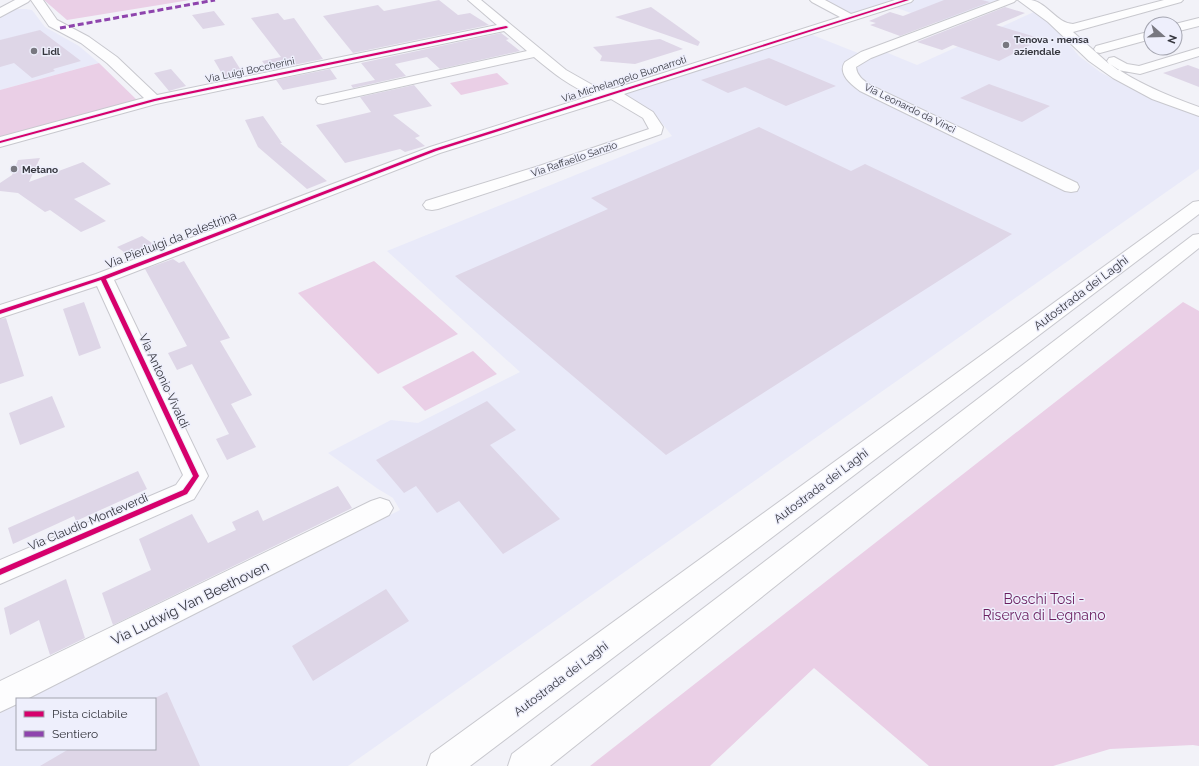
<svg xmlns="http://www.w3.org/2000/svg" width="1199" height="766" font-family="Raleway,sans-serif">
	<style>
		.built { fill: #e9eaf9 }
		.green { fill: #eacfe6 }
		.building { fill: #ded6e7 }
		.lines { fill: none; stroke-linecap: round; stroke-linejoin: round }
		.minor-casing { stroke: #c8c8ce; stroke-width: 2 }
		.major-casing { stroke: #c8c8ce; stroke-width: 2 }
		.highway-casing { stroke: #c8c8ce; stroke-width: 2 }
		.minor { fill: #fdfdfe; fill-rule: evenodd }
		.major { fill: #fdfdfe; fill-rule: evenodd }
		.highway { fill: #fdfdfe; fill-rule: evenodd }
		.quiet { stroke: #8e44ad; stroke-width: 3; stroke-dasharray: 6 3; stroke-linecap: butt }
		.cycleway-casing { stroke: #eeeffc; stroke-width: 2 }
		.cycleway { fill: #d6006c; fill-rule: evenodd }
		.poi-dot { fill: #787880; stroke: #eeeffc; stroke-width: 1.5 }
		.labels { text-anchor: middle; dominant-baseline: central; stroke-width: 3; stroke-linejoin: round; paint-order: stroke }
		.far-poi-label { font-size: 10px; font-weight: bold; fill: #36373f; stroke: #eeeffc; text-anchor: start }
		.far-street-label { font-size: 10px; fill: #36373f; stroke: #eeeffc }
		.street-label { font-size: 12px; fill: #36373f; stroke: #eeeffc }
		.near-park-label { font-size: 14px; fill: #6b1f60; stroke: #eeeffc }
		.near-street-label { font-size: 14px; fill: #36373f; stroke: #eeeffc }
	</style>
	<rect width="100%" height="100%" fill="#f2f2f8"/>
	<!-- built -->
	<path class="built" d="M 820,0 L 1001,0 L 940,23 L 894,7 L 858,19 Z
		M 15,9 L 26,9 L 32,10 L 45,27 L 79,46 L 99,63 L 0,90 L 0,16 Z
		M 1036,11 L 1051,22 L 1079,56 L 1100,72 L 1139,93 L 1199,114 L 1199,169 L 348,766 L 0,766 L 0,713 L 17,704 L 17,749 L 155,749 L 155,699 L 27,699 L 400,510 L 393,498 L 378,489 L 328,453 L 391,420 L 418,423 L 520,372 L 387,251 L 672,136 L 654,113 L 618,94 L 810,34 L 868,57 L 883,51 L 917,65 Z"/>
	<!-- green -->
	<path class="green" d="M 44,0 L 190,0 L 67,20 Z
		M 99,63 L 138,101 L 0,139 L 0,90 Z
		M 497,73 L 509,84 L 461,95 L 450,83 Z
		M 374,261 L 458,334 L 378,374 L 298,293 Z
		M 1183,302 L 1199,311 L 1199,746 L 1193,745 L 1110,749 L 1053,766 L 929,766 L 814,668 L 710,766 L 590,766 Z
		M 473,351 L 497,374 L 425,411 L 402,387 Z"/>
	<!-- building -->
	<path class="building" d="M 439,0 L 458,15 L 470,13 L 489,25 L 353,53 L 323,16 L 378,5 L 384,11 Z
		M 944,0 L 982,0 L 990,2 L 900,36 L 870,25 L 876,23 L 869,21 L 890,12 L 903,16 Z
		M 651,7 L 700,42 L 698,46 L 615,17 Z
		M 1005,7 L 1025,13 L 996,25 L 1042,39 L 999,61 L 953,45 L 942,50 L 917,42 Z
		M 214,11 L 225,25 L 203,29 L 192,15 Z
		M 278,13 L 284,20 L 294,18 L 323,59 L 269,70 L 262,61 L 281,57 L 251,18 Z
		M 40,30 L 81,61 L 53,69 L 55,71 L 32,78 L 14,63 L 0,67 L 0,40 Z
		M 501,33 L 509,39 L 506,40 L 520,51 L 440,69 L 427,57 L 395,64 L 406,76 L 353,88 L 351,85 L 375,80 L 361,63 Z
		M 660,39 L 683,49 L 635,64 L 600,61 L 602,56 L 593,47 Z
		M 232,56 L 244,75 L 225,79 L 214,60 Z
		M 769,58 L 836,86 L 786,106 L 745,87 L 728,93 L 701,80 Z
		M 1188,65 L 1199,69 L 1199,87 L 1163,73 Z
		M 171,69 L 186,86 L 169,91 L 154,73 Z
		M 330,69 L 337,79 L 283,90 L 276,80 Z
		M 989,84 L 1050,106 L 1022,122 L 960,98 Z
		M 414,85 L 432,106 L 393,115 L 420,136 L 415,138 L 425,146 L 405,152 L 400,149 L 345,163 L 316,125 L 371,112 L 360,97 Z
		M 263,116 L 282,143 L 280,143 L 327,181 L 307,189 L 258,147 L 245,120 Z
		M 759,127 L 851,171 L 865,164 L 1012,234 L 666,455 L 455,276 L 608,209 L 591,198 Z
		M 40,158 L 29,182 L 83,162 L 111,184 L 74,199 L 106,221 L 81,232 L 50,210 L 45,212 L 18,193 L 0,191 L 0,183 L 12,175 L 18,160 Z
		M 142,236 L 159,248 L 132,258 L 117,247 Z
		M 173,259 L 179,263 L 184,261 L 230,338 L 220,341 L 252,395 L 231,404 L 256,447 L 227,460 L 216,439 L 229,434 L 192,364 L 177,370 L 168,353 L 187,346 L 145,269 Z
		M 84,302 L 101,348 L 79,356 L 63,309 Z
		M 6,318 L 24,376 L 0,384 L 0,319 Z
		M 52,396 L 65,427 L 20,445 L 9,413 Z
		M 487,401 L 516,430 L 490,445 L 560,519 L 503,554 L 459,501 L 437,513 L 416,486 L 404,493 L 376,460 Z
		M 138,471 L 147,489 L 76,521 L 74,516 L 13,544 L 8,528 Z
		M 338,486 L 352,508 L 113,625 L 102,593 L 151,570 L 139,539 L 192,514 L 208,543 L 236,530 L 232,522 L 258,510 L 263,521 Z
		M 66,579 L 85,638 L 50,655 L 39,620 L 10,635 L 4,608 Z
		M 386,589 L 409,621 L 313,681 L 292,646 Z
		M 167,692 L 200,766 L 40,766 L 69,749 L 155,749 L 155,698 Z"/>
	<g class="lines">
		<defs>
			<path id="minor" d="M 31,0 L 43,0 L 57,20 L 89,37 L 117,57 L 157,95 L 497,25 L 468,0 L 481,0 L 566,70 L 596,87 L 613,89 L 840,17 L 812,2 L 810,0 L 825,0 L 851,14 L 895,0 L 913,0 L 911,2 L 624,94 L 653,112 L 663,127 L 661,134 L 551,172 L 438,209 L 432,210 L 426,209 L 423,205 L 426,201 L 539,166 L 649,129 L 643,118 L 611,99 L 440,153 L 114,280 L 208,476 L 194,499 L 0,584 L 0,560 L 176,485 L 183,475 L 97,286 L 0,318 L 0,305 L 96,274 L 430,147 L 593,95 C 571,88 552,72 534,57 L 323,104 L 318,103 L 316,100 L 318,97 L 323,96 L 527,51 L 504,31 L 156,104 L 0,147 L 0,137 L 144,98 L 107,63 L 81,43 L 49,26 Z
				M 1000,0 L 1016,0 L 1014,2 L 871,58 L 856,67 C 857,76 863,80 870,85 L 1077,183 L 1079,187 L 1077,191 L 1071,192 L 1065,191 L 860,91 C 852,85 837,74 845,62 L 861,52 Z
				M 1018,0 C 1022,0 1027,0 1031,0 C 1048,3 1056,23 1073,24 L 1164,0 L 1183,0 L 1181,2 L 1073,32 L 1109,64 L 1107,61 L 1109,58 L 1114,57 L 1127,64 L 1139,66 L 1199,48 L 1199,56 L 1140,74 L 1118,70 L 1110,64 C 1137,83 1168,96 1199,107 L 1199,116 L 1152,99 L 1113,78 L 1089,61 L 1048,22 Z
				M 1199,18 L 1199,26 L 1175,32 L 1175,24 Z
				M 1151,31 L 1151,39 L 1100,53 L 1096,52 L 1094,49 L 1096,46 Z
				M 380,498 L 389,501 L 393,508 L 389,515 L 27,699 L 17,699 L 17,704 L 0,712 L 0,681 L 371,501 Z"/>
			<path id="major" d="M 15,0 L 30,0 L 28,2 L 0,17 L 0,8 Z"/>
			<path id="highway" d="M 1199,201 L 1199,214 L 470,766 L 427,766 L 431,754 L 1193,202 Z
				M 1199,234 L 1199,248 L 550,766 L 508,766 L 512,754 L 1193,235 Z"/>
		</defs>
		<!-- minor casing -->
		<use href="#minor" class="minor-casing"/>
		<!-- major casing -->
		<use href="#major" class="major-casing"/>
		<!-- highway casing -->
		<use href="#highway" class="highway-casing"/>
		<!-- minor -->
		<use href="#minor" class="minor"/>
		<!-- major -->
		<use href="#major" class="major"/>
		<!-- highway -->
		<use href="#highway" class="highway"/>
		<!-- quiet -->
		<path class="quiet" d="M 60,28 L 215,0"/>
		<defs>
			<path id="cycleway" d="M 904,0 L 909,0 L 436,151 L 106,279 L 199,476 L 187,494 L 0,575 L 0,569 L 183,490 L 193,476 L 101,280 L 0,314 L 0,310 L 101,277 L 434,149 Z
				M 506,26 L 508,27 L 507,28 L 155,101 L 0,143 L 0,141 L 154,99 Z"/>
		</defs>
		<!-- cycleway casing -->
		<use href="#cycleway" class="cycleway-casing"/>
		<!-- cycleway -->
		<use href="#cycleway" class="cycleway"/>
	</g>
	<!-- markers -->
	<g class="poi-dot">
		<circle cx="1006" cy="45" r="4"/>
		<circle cx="34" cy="51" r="4"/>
		<circle cx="14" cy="169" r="4"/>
	</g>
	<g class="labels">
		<!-- far-poi labels -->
		<g class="far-poi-label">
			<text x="1014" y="39">Tenova • mensa<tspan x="1014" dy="12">aziendale</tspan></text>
			<text x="42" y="51">Lidl</text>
			<text x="22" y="169">Metano</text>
		</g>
		<!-- far-street labels -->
		<g class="far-street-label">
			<text transform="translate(250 70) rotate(-12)">Via Luigi Boccherini</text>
			<text transform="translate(624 79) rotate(-18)">Via Michelangelo Buonarroti</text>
			<text transform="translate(910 108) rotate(26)">Via Leonardo da Vinci</text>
			<text transform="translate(574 159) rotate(-19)">Via Raffaello Sanzio</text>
		</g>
		<!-- street labels -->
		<g class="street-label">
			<text transform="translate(171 240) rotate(-21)">Via Pierluigi da Palestrina</text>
			<text transform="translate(1081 293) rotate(-37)">Autostrada dei Laghi</text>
			<text transform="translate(164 381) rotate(65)">Via Antonio Vivaldi</text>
			<text transform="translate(821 486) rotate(-37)">Autostrada dei Laghi</text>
			<text transform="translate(88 522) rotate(-23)">Via Claudio Monteverdi</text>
			<text transform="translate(561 679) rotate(-37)">Autostrada dei Laghi</text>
		</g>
		<!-- near-park labels -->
		<g class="near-park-label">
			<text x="1044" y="599">Boschi Tosi -<tspan x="1044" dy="16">Riserva di Legnano</tspan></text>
		</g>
		<!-- near-street labels -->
		<g class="near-street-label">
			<text transform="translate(190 603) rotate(-26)">Via Ludwig Van Beethoven</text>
		</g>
	</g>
	<!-- legend -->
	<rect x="16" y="698" width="140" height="52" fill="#eeeffc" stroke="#a4a5b0"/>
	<rect x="24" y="711" width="20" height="6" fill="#d6006c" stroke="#a4a5b0"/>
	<text x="52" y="718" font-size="12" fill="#36373f">Pista ciclabile</text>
	<rect x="24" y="731" width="20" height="6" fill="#8e44ad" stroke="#a4a5b0"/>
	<text x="52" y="738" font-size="12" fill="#36373f">Sentiero</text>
	<!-- north arrow -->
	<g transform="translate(1163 36) rotate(110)"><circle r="19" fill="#eeeffc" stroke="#a4a5b0"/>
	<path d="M0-3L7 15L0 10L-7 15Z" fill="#787880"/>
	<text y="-6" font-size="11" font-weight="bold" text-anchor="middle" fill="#36373f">N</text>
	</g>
</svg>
